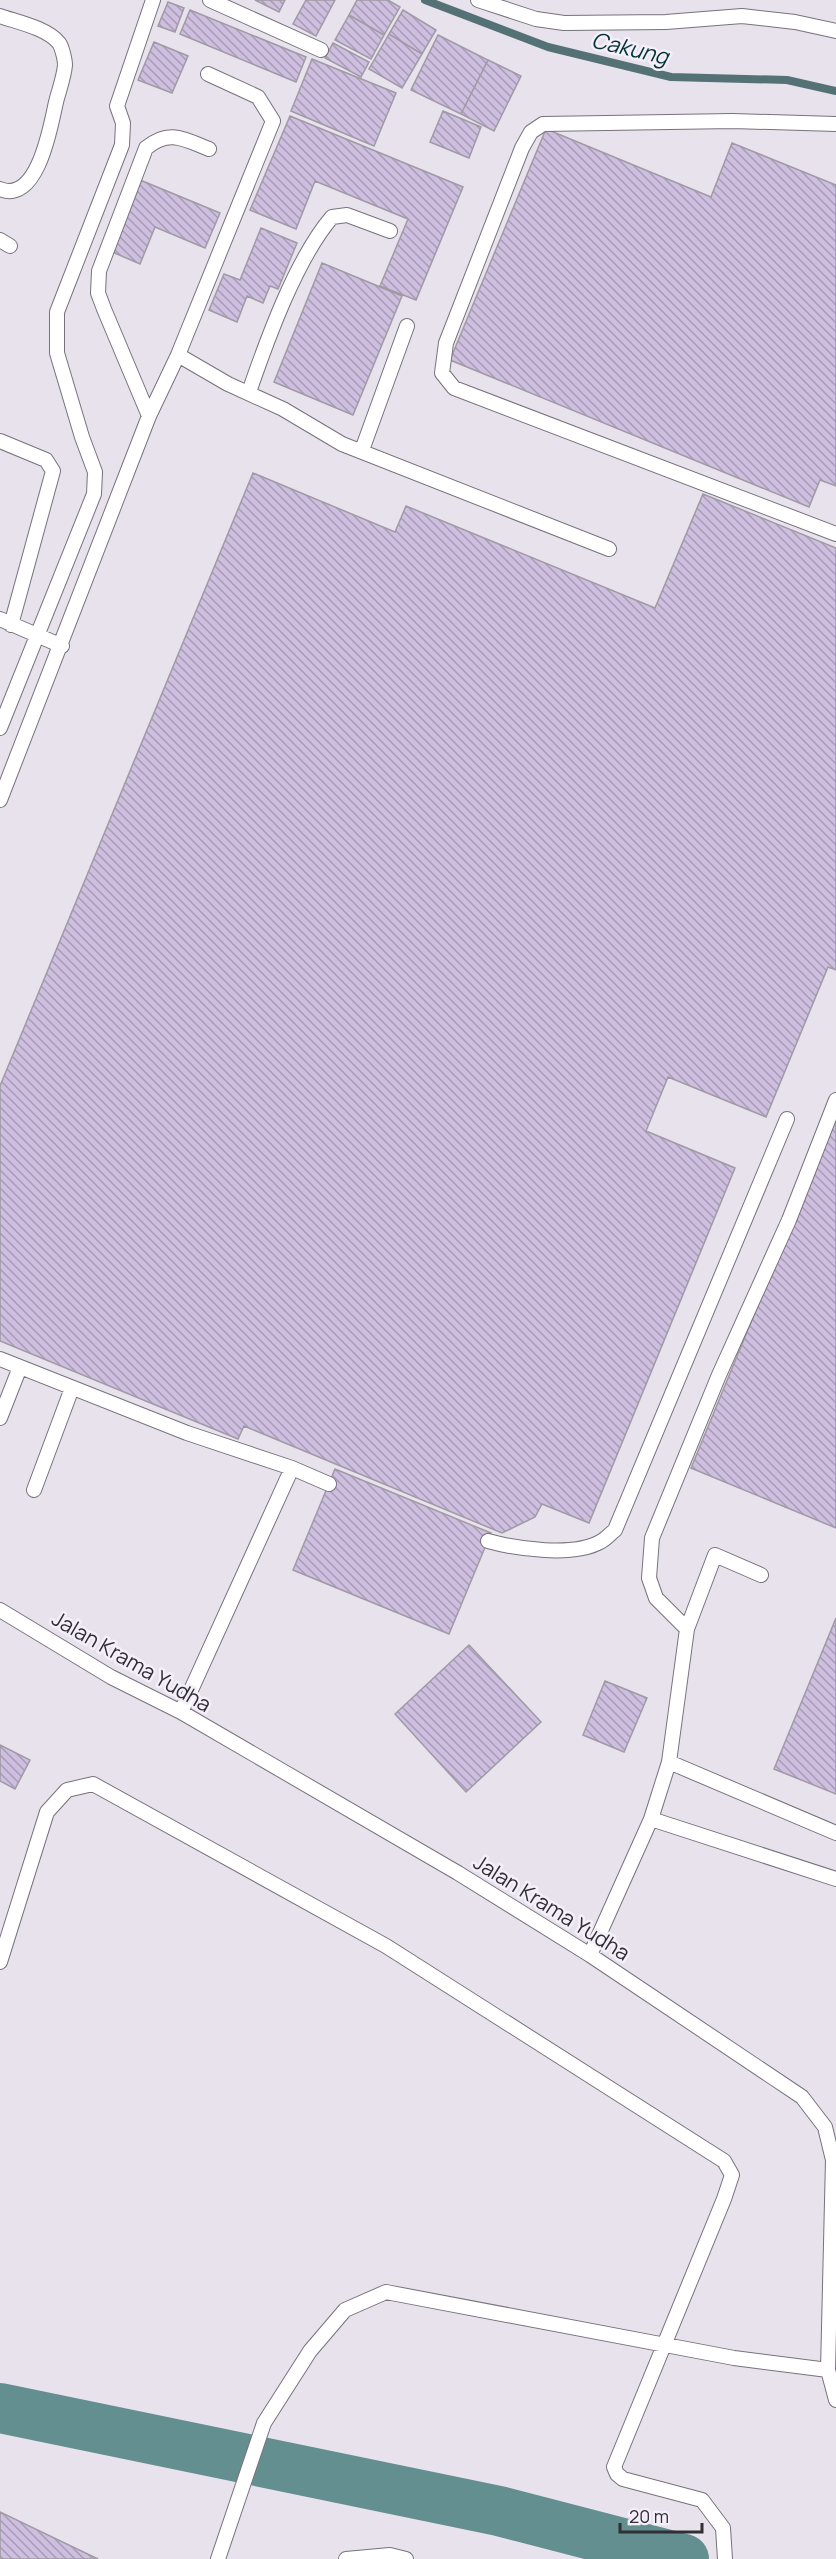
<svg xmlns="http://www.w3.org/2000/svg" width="836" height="2559" font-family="Manrope,sans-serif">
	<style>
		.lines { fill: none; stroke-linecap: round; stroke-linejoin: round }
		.stream { stroke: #547275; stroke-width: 8 }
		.river { stroke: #638f91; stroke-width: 50 }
		.building { fill: url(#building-back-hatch); stroke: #9f9aa4; stroke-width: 1.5 }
		.service-casing { stroke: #77727c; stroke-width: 16 }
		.service { stroke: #fff; stroke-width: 14 }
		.labels { text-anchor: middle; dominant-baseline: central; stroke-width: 5; stroke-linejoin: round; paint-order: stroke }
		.street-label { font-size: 21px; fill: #312f34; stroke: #f4effa }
		.water-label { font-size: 22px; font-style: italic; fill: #063435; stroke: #f4effa }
	</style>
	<defs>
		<pattern id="building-back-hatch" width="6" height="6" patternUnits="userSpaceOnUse" patternTransform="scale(1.5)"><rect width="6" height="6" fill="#cebedf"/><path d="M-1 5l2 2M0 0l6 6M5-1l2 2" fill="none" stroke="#a89bb6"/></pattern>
	</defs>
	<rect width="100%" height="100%" fill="#e7e2ec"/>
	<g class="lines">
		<!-- stream -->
		<path class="stream" d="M 425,0 L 548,47 L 671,77 L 787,80 L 836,91"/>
		<!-- river -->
		<path class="river" d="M 0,2408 L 499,2511 L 684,2559"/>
	</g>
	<!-- building -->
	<path class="building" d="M 255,0 L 285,0 L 279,12 Z
		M 306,0 L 335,0 L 316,36 L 293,24 Z
		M 357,0 L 388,0 L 400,7 L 384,35 L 349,15 Z
		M 168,2 L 184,8 L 175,32 L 158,26 Z
		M 190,10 L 306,57 L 296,82 L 180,34 Z
		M 403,10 L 436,30 L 422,54 L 389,34 Z
		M 349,15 L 384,35 L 371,59 L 335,40 Z
		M 389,34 L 422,54 L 402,88 L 369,69 Z
		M 438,35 L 488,60 L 461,114 L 411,90 Z
		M 154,42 L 188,56 L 172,93 L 138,80 Z
		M 333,43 L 369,62 L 361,77 L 325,58 Z
		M 312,59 L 396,93 L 374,146 L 291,111 Z
		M 488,60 L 521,76 L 494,131 L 461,114 Z
		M 443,111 L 481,127 L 469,158 L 430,142 Z
		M 290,116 L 463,187 L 416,300 L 380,286 L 408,219 L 315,181 L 296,229 L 250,210 Z
		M 546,129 L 711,197 L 732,143 L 836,185 L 836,486 L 820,480 L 809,507 L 450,360 Z
		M 140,180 L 220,213 L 205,248 L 155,227 L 140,264 L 110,251 Z
		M 261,228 L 297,243 L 278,289 L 270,286 L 263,303 L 247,296 L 237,322 L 209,310 L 224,274 L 240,280 Z
		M 322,263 L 402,296 L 353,415 L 274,382 Z
		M 253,473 L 395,532 L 406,506 L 655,608 L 703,494 L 836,548 L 836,970 L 828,967 L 766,1117 L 668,1077 L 646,1131 L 735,1168 L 589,1523 L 542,1504 L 535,1517 L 502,1533 L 244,1426 L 238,1439 L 0,1341 L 0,1086 Z
		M 836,1116 L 836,1528 L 691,1468 Z
		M 335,1469 L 491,1533 L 449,1634 L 293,1570 Z
		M 836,1618 L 836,1794 L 774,1769 Z
		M 469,1645 L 541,1722 L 466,1792 L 395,1714 Z
		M 605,1681 L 647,1698 L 624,1752 L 583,1735 Z
		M 0,1745 L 30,1760 L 15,1789 L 0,1781 Z
		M 0,2512 L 98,2559 L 0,2559 Z"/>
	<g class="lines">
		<defs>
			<path id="service" d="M 210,0 L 321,50
				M 478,0 L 536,19 L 564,23 L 666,22 L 742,16 L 795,22 L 836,31
				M 0,16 C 17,22 47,28 59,43 C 62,47 65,60 65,65 C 64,77 59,90 56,102 C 51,124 38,205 0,189
				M 836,124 L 733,121 L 543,124 L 531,132 L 522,148 L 446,343 L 442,373 L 454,388 L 836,534
				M 0,240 L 10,246
				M 178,355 L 228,384 L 283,409 L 342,444 L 609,549
				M 249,392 C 267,340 296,259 332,217 L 347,215 L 390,231
				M 149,416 L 178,355 L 273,121 L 258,97 L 208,74
				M 0,441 L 46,460 L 53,471 L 11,625
				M 362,450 L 407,326
				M 0,619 L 62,646
				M 0,728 L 94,494 L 95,472 L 82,437 L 57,353 L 57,312 L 122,145 L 123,123 L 117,106 L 153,0
				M 0,800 L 149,416 L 104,309 L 98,293 L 99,271 L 146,148 C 169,129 184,139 209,149
				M 0,1359 L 187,1433 L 292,1468 L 329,1484
				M 0,1418 L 20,1367
				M 34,1490 L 72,1388
				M 488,1541 C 517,1549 573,1557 600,1542 C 605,1540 610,1534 615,1530 L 787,1119
				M 0,1610 L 111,1677 L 181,1712 L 458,1873 L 590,1955 L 802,2097 L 825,2127 L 833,2160 L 828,2370 L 836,2400
				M 687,1629 L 715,1555 L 761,1575
				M 181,1712 L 292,1468
				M 669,1762 L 836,1833
				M 651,1819 L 836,1879
				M 590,1955 L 651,1819 L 669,1762 L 687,1629 L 656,1598 L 649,1578 L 652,1538 L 719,1375 L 789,1220 L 836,1100
				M 0,1962 L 47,1812 L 67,1790 L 93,1784 L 386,1946 L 724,2161 L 732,2175 L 724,2199 L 614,2467 L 617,2474 L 623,2479 L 702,2500 L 723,2528 L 725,2559
				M 218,2559 L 264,2423 L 310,2351 L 345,2310 L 386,2292 L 734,2358 L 828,2370
				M 346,2559 L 390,2555 L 406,2559"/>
		</defs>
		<!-- service casing -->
		<use href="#service" class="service-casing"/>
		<!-- service -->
		<use href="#service" class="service"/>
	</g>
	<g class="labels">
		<!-- street labels -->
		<g class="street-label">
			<text transform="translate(132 1661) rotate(30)">Jalan Krama Yudha</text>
			<text transform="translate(552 1907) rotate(32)">Jalan Krama Yudha</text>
		</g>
		<!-- water labels -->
		<g class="water-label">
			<text transform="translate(630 48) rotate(13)">Cakung</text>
		</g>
	</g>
	<!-- scale -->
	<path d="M620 2523v9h82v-9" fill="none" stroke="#312f34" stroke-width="3"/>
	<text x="629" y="2523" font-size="18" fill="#312f34" stroke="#f4effa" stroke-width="4.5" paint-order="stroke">20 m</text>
</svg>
